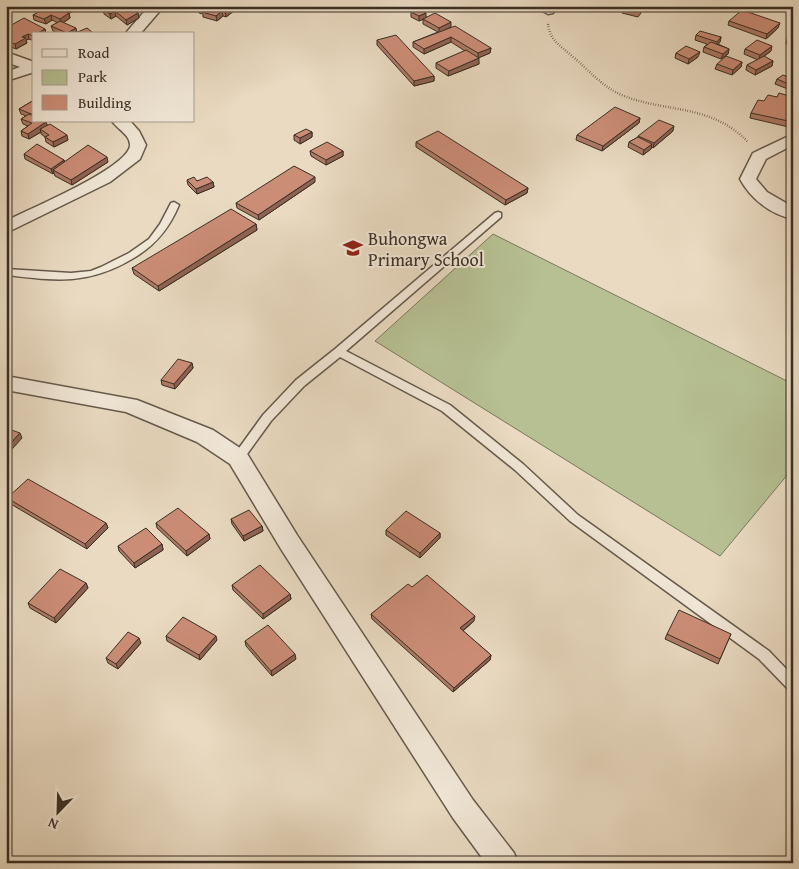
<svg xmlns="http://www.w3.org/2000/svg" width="799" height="869" font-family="'Gentium Book Plus',serif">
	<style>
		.green { fill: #b6c093; stroke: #78785c }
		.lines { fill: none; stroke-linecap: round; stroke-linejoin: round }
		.lane-casing { stroke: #655a4b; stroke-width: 3 }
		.street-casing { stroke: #655a4b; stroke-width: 3 }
		.path { stroke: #392f24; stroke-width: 2.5; stroke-dasharray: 0.5 2; stroke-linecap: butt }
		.lane { fill: #f1e7d7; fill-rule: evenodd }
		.street { fill: #f1e7d7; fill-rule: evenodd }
		.wall { fill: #af7966; stroke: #392f24 }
		.shaded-wall { fill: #8f6353; stroke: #392f24 }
		.building { fill: #cc8d77; stroke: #392f24 }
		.labels { text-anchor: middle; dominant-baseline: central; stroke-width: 4; stroke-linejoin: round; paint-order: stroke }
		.poi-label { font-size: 18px; fill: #392f24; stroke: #f1e7d7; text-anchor: start }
	</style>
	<rect width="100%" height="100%" fill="#e9dac1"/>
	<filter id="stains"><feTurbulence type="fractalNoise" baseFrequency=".004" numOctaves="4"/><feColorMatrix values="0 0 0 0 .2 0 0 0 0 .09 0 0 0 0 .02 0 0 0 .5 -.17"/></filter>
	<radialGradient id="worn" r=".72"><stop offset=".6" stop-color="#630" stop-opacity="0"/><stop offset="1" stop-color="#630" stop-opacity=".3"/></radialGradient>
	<!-- green -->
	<path class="green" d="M 493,234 L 793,384 L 793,468 L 720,556 L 375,341 Z"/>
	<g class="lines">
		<defs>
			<path id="lane" d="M 174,202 L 179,205 C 169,229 155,246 132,259 C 88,285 56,281 6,275 L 6,269 L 71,273 L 91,271 L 101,267 L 129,253 L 149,239 L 160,224 L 171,203 Z
				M 498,212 L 501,213 L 501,217 L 346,351 L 450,405 L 523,464 L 578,515 L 769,651 L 793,676 L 793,691 L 788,689 L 759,659 L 570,521 L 515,470 L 442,411 L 340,357 L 304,386 L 271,421 L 242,461 L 234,461 L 232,458 L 234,455 L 263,415 L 296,380 L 335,349 L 495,213 Z"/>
			<path id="street" d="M 149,6 L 164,6 L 140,34 L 125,34 Z
				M 543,6 L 557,6 L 553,13 L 548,14 L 541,10 Z
				M 6,52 L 34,62 L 34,72 L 6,81 L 6,72 L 20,67 L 6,62 Z
				M 112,121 L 130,121 L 139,131 L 146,145 L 140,159 L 110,182 L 6,233 L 6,221 C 29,209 126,169 130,146 C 131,135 117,129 112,121 Z
				M 793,134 L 793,145 L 766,159 L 756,179 L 767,192 L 793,207 L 793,219 C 770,214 751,199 740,179 L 753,153 Z
				M 6,376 L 137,400 L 213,430 L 246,452 L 297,535 L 473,800 L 514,853 L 518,863 L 486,863 L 453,818 L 281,549 L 230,464 L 197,442 L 126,412 L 6,390 Z"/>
		</defs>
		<!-- lane casing -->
		<use href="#lane" class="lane-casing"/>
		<!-- street casing -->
		<use href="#street" class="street-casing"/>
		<!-- path -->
		<path class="path" d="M 548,24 C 550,41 561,46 572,56 C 590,71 602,87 624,96 C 669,113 711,104 748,142"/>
		<!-- lane -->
		<use href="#lane" class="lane"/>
		<!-- street -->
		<use href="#street" class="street"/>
	</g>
	<!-- wall -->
	<path class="wall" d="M 202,6 L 239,6 L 239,7 L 226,17 L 223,16 L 217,21 L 203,17 L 203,14 L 199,13 L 198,8 Z
		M 622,6 L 635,6 L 641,13 L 638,17 L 622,13 L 623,8 L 621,8 Z
		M 103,9 L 138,13 L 139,18 L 127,25 L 116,16 L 111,19 L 104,14 Z
		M 74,11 L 69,13 L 70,18 L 63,23 L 77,32 L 92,32 L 92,34 L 59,34 L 53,31 L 51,26 L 58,23 L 52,20 L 46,24 L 34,20 L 33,15 Z
		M 411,12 L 426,17 L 451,27 L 442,31 L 491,48 L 490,53 L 478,58 L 479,64 L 448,76 L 436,68 L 436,63 L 465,51 L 451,42 L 424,54 L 413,47 L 413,42 L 438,32 L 423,24 L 423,19 L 419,21 L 411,17 Z
		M 729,21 L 778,28 L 766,39 L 728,25 Z
		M 6,28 L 45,29 L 46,34 L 34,34 L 34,41 L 29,39 L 26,40 L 27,43 L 16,49 L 6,45 Z
		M 793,29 L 793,45 L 786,44 L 787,39 Z
		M 696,35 L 721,37 L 720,42 L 718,44 L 729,49 L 728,54 L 721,59 L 703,52 L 704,47 L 707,44 L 695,40 Z
		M 377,40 L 434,76 L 434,81 L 414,86 L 377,45 Z
		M 745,49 L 771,51 L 763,57 L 773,61 L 772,66 L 755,75 L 746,70 L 747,65 L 758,60 L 744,54 Z
		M 676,53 L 698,57 L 688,64 L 675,58 Z
		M 742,62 L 741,67 L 732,75 L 715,69 L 717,64 Z
		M 777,79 L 793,79 L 793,91 L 775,84 Z
		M 777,97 L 793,97 L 793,128 L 750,118 L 751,113 L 764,101 Z
		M 34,100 L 34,121 L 46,122 L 47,125 L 68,140 L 54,147 L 46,142 L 45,137 L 41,134 L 41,132 L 29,139 L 22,136 L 21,131 L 28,126 L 23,124 L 21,119 L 26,116 L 21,114 L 19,109 Z
		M 640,118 L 639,123 L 602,151 L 576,140 L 577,135 Z
		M 673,131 L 653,148 L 652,147 L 651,149 L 643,155 L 628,147 L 629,142 L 638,137 L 638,136 Z
		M 312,132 L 312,137 L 300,144 L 294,140 L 294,135 Z
		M 416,142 L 528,188 L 527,193 L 505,205 L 416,147 Z
		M 310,151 L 343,151 L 343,156 L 326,165 L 311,156 Z
		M 24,154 L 64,160 L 65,162 L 108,162 L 72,185 L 55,176 L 54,173 L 53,174 L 25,159 Z
		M 187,180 L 213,182 L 214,187 L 197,194 L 188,185 Z
		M 315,182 L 259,220 L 237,208 L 236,203 Z
		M 256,224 L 257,230 L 159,291 L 134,274 L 132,268 Z
		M 192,363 L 193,368 L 175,389 L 162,385 L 161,380 Z
		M 7,498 L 106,523 L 108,528 L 87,549 L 9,503 Z
		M 231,519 L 262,526 L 263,531 L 244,541 L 232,524 Z
		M 156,523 L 209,534 L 210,539 L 187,556 L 157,528 Z
		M 386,530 L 440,533 L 440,538 L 420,558 L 386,535 Z
		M 162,544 L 163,550 L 135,568 L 119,551 L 118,546 Z
		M 86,583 L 88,588 L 56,623 L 30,608 L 28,603 Z
		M 232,585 L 290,594 L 291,599 L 263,619 L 233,590 Z
		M 412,587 L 474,621 L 463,631 L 491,655 L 490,660 L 453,692 L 372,619 L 371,614 Z
		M 667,634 L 731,634 L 718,664 L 665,639 Z
		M 166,636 L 217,640 L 200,660 L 167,641 Z
		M 245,641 L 296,659 L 272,676 L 246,646 Z
		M 141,643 L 118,669 L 108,663 L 106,658 Z"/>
	<!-- shaded-wall -->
	<path class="shaded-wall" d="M 72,6 L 74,11 L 69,13 L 70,18 L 61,24 L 60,19 L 64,11 Z
		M 233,6 L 239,7 L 226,17 L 225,12 Z
		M 115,11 L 116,16 L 111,19 L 110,14 Z
		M 222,11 L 223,16 L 217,21 L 216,16 Z
		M 138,13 L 139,18 L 127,25 L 126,20 Z
		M 426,13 L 426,18 L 419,21 L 419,16 Z
		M 51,15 L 52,20 L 46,24 L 44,19 Z
		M 451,22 L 451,27 L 439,33 L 439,28 Z
		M 780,23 L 778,28 L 766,39 L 767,34 Z
		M 76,28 L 77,33 L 67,34 L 67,33 Z
		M 45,29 L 46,34 L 36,34 Z
		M 28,34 L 29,39 L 26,40 L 27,43 L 16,49 L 15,44 L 22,37 Z
		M 451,37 L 451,42 L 424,54 L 424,49 Z
		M 721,37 L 720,42 L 716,47 L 717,42 Z
		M 772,46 L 771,51 L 759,60 L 760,55 Z
		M 491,48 L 490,53 L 478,58 L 478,53 Z
		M 729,49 L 728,54 L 721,59 L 723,54 Z
		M 700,52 L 698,57 L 688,64 L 689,59 Z
		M 479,58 L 479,64 L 448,76 L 449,71 Z
		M 773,61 L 772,66 L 755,75 L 756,70 Z
		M 742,62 L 741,67 L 732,75 L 733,70 Z
		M 434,76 L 434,81 L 414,86 L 414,81 Z
		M 640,118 L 639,123 L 602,151 L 603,146 Z
		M 46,122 L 48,127 L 40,129 L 41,132 L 29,139 L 28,134 Z
		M 8,123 L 9,128 L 6,130 L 6,124 Z
		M 674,126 L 673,131 L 653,148 L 654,143 Z
		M 312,132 L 312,137 L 300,144 L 300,138 Z
		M 67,135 L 68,140 L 54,147 L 53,142 Z
		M 652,144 L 651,149 L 643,155 L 644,150 Z
		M 343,151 L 343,156 L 326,165 L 326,160 Z
		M 107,157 L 108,162 L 72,185 L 71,180 Z
		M 64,160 L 65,166 L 53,170 L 54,173 L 53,174 L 51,169 Z
		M 315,177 L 315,182 L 259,220 L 258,215 Z
		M 213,182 L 214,187 L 197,194 L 196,189 Z
		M 528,188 L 527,193 L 505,205 L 506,200 Z
		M 256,224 L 257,230 L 159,291 L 158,286 Z
		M 192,363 L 193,368 L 175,389 L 174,384 Z
		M 20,433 L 22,438 L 6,456 L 6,448 Z
		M 106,523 L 108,528 L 87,549 L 85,544 Z
		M 262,526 L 263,531 L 244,541 L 243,536 Z
		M 440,533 L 440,538 L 420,558 L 420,553 Z
		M 209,534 L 210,539 L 187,556 L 186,551 Z
		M 162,544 L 163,550 L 135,568 L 134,563 Z
		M 86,583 L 88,588 L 56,623 L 54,618 Z
		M 290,594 L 291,599 L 263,619 L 263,614 Z
		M 475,616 L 474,621 L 460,633 L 460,628 Z
		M 216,636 L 217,640 L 200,660 L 199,655 Z
		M 139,638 L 141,643 L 118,669 L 116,664 Z
		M 295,654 L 296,659 L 272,676 L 271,671 Z
		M 491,655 L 490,660 L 453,692 L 454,688 Z"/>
	<!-- building -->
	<path class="building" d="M 49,6 L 72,6 L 64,11 L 69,13 L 60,19 L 51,15 L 44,19 L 33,15 Z
		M 110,6 L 120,6 L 121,7 L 126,6 L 138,13 L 126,20 L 115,11 L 110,14 L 103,9 Z
		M 202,6 L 233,6 L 225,12 L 222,11 L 216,16 L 202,12 L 205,10 L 198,8 Z
		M 625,6 L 634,6 L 642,8 L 639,12 L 623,8 Z
		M 419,9 L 426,13 L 419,16 L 411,12 Z
		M 742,10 L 780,23 L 767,34 L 729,21 Z
		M 435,13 L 451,22 L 439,28 L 423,19 Z
		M 24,18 L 45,29 L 36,34 L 34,34 L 34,35 L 33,36 L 28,34 L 22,37 L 26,38 L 15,44 L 6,41 L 6,28 Z
		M 60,21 L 76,28 L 67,33 L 51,26 Z
		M 455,26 L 491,48 L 478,53 L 451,37 L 424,49 L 413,42 Z
		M 87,28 L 92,32 L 86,34 L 73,34 Z
		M 793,29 L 793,40 L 787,39 Z
		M 700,31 L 721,37 L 717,42 L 696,35 Z
		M 396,35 L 434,76 L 414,81 L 377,40 Z
		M 757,40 L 772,46 L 760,55 L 745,49 Z
		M 711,42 L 729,49 L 723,54 L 704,47 Z
		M 686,46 L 700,52 L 689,59 L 676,53 Z
		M 466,50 L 479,58 L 449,71 L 436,63 Z
		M 726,56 L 742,62 L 733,70 L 717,64 Z
		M 764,56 L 773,61 L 756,70 L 747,65 Z
		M 783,75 L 793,79 L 793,86 L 777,79 Z
		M 779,93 L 793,97 L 793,122 L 751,113 L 758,100 L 764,101 L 768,95 L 777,97 Z
		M 34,100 L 34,113 L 31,114 L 19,109 Z
		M 615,107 L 640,118 L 603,146 L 577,135 Z
		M 29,114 L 34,116 L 34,121 L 46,122 L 28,134 L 21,131 L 32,123 L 21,119 Z
		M 659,120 L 674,126 L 654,143 L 638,136 Z
		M 50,124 L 67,135 L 53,142 L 45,137 L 49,135 L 40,129 Z
		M 306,129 L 312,132 L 300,138 L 294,135 Z
		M 438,131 L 528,188 L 506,200 L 416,142 Z
		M 638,137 L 652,144 L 644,150 L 629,142 Z
		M 327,142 L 343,151 L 326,160 L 310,151 Z
		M 37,144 L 64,160 L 51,169 L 24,154 Z
		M 88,145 L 107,157 L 71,180 L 53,170 Z
		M 294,166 L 315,177 L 258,215 L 236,203 Z
		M 194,177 L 197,181 L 207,177 L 213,182 L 196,189 L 187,180 Z
		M 231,209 L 256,224 L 158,286 L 132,268 Z
		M 178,359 L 192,363 L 174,384 L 161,380 Z
		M 6,428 L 20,433 L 6,448 Z
		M 28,479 L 106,523 L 85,544 L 7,498 Z
		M 178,508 L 209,534 L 186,551 L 156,523 Z
		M 249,510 L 262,526 L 243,536 L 231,519 Z
		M 406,511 L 440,533 L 420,553 L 386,530 Z
		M 146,528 L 162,544 L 134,563 L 118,546 Z
		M 260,565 L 290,594 L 263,614 L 232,585 Z
		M 60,569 L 86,583 L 54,618 L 28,603 Z
		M 427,575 L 475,616 L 460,628 L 491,655 L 454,688 L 371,614 L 408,584 L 412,587 Z
		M 679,610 L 731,634 L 720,659 L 667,634 Z
		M 183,617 L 216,636 L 199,655 L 166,636 Z
		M 268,625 L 295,654 L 271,671 L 245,641 Z
		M 128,632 L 139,638 L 116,664 L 106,658 Z"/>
	<!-- icons -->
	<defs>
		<symbol id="school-bare" viewBox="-9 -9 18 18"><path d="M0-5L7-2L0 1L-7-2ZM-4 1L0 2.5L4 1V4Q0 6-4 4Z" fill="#8f2418" stroke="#f1e7d7" stroke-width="2.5" paint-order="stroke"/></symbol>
	</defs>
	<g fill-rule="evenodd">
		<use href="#school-bare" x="339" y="234" width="28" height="28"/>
	</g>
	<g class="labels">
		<!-- poi labels -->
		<g class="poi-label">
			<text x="368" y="238">Buhongwa<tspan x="368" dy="21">Primary School</tspan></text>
		</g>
	</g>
	<!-- margin -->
	<rect width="799" height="869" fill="none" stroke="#e9dac1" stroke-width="25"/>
	<rect x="8" y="8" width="784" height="854" fill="none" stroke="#392f24" stroke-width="2.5"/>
	<rect x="12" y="12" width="774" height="844" fill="none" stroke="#392f24"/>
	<!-- legend -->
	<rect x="32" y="32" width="162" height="90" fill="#f1e7d7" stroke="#a79d8f"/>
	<rect x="42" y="49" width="25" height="8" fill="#f1e7d7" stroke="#a79d8f"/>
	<text x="78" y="58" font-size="15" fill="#392f24">Road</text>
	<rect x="42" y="70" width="25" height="15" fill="#b6c093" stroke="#a79d8f"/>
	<text x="78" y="82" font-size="15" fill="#392f24">Park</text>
	<rect x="42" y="95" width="25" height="15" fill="#cc8d77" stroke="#a79d8f"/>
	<text x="78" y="108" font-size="15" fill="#392f24">Building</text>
	<!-- north arrow -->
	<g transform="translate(58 812) rotate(203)" stroke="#f1e7d7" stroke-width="4" paint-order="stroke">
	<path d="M0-4L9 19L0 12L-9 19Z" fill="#392f24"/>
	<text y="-8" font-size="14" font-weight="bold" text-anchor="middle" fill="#392f24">N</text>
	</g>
	<rect width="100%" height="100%" filter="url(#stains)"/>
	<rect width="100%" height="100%" fill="url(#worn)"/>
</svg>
